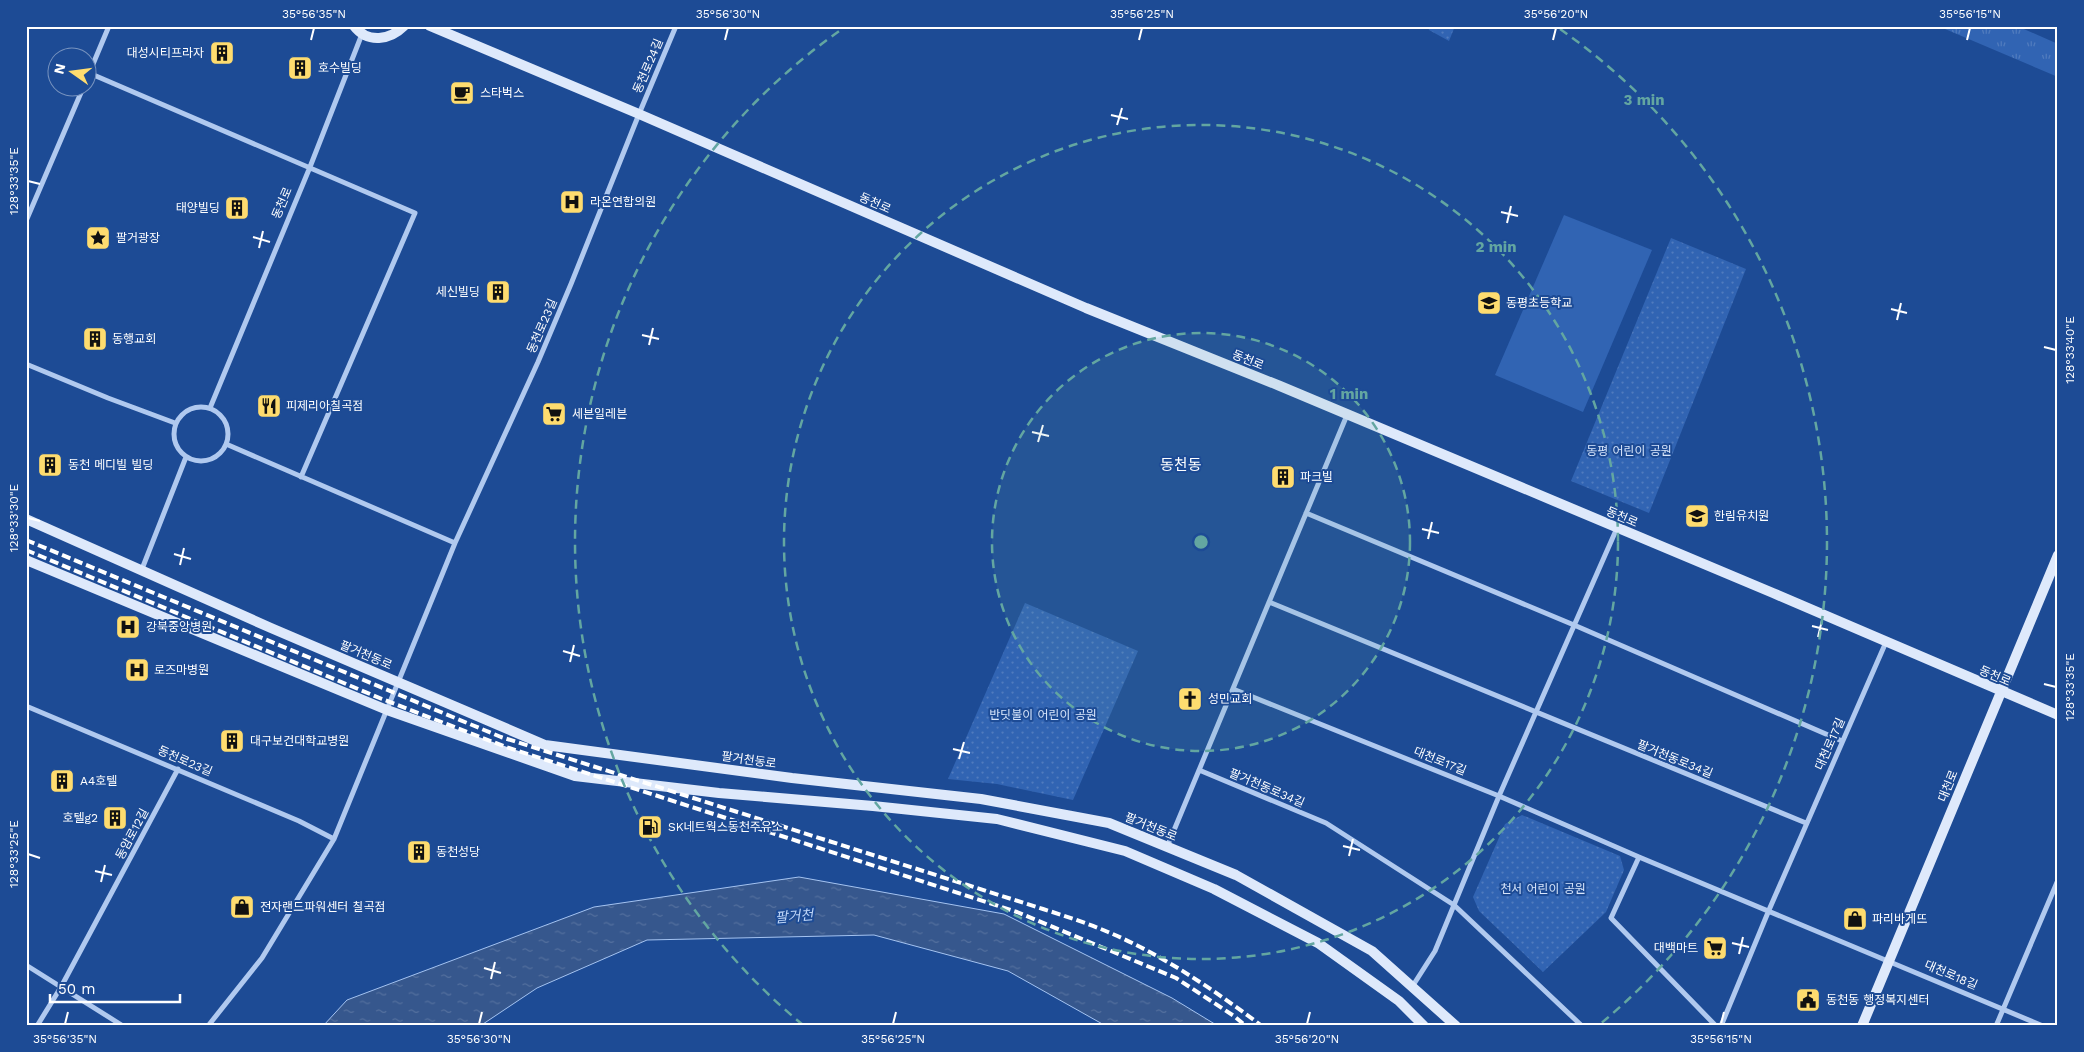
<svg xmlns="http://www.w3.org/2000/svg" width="2084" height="1052" font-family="'Work Sans','Noto Sans KR',sans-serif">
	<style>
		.grass { fill: url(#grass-tufts) }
		.park { fill: url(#park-dots) }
		.garden { fill: #3164b3 }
		.water { fill: url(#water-ripples); stroke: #a4c3f1 }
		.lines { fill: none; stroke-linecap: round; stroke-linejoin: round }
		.street { stroke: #b0c9ef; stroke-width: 5 }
		.secondary { stroke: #dee9fb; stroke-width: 10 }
		.rail { stroke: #fff; stroke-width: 4; stroke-dasharray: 9 4; stroke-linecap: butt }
		.ticks { fill: none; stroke: #fff; stroke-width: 2 }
		.ring { fill: none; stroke: #63a6a1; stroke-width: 2.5; stroke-dasharray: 9 6 }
		.labels { text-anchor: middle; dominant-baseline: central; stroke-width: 4; stroke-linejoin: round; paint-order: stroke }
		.poi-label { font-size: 12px; fill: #fff; stroke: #1d4b95; text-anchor: start }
		.street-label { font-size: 12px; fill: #fff; stroke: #1d4b95 }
		.park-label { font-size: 12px; fill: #d7e5fb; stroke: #1d4b95 }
		.water-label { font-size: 14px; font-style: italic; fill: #bdd4f6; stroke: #1d4b95 }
		.quarter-label { font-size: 15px; fill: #fff; stroke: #1d4b95 }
		.centre { fill: #63a6a1; stroke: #1d4b95; stroke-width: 2.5 }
		.ring-label { font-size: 15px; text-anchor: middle; font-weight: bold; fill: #63a6a1; stroke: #1d4b95; stroke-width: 4; stroke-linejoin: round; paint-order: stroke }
		.neatline { fill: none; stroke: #fff; stroke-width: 2 }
		.ticks-label { font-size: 12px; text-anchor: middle; fill: #fff }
	</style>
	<defs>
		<pattern id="grass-tufts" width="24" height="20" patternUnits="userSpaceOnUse" patternTransform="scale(1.25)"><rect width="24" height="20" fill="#3164b3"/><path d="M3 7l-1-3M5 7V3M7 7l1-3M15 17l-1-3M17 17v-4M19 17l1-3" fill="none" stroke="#507bbe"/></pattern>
		<pattern id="park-dots" width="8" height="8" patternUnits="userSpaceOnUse" patternTransform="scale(1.25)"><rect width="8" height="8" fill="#3164b3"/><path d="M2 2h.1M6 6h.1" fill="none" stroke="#507bbe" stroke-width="1.8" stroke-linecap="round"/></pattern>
		<pattern id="water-ripples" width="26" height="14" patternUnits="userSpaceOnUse" patternTransform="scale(1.25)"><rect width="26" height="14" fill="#36578d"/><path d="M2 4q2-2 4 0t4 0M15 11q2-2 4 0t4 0" fill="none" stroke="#54709e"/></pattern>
	</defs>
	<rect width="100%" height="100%" fill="#1d4b95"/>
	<!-- grass -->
	<path class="grass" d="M 1938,26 L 2017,26 L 2058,44 L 2058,77 Z"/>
	<!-- park -->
	<path class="park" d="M 1428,26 L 1455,26 L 1449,41 L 1429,30 Z
		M 1671,238 L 1746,269 L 1649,513 L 1571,481 Z
		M 1025,603 L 1138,651 L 1073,800 L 997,784 L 948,779 Z
		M 1522,815 L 1620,856 L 1624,870 L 1606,912 L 1543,972 L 1479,911 L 1473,897 L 1505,824 Z"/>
	<!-- garden -->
	<path class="garden" d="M 1564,215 L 1652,250 L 1583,412 L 1495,375 Z"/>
	<!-- water -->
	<path class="water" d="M 799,877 L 1004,914 L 1172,998 L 1218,1026 L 1106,1026 L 1008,971 L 874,935 L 647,940 L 537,988 L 480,1026 L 323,1026 L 347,1000 L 594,907 Z"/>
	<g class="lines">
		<!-- street -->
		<path class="street" d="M 89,73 L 415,213 L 301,477
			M 88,76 L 109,26
			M 26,221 L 83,88
			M 26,364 L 108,398 L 175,423
			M174 434a27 27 0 1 1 54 0a27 27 0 1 1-54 0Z
			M 210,408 L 310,167 L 362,34
			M 226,444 L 455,543
			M 1306,513 L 1574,625 L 1842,741
			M 142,569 L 186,457
			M 1269,602 L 1806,823
			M 1233,689 L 1499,796 L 1639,857 L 2043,1026
			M 26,706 L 299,821 L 334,839
			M 1199,770 L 1326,823 L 1454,905 L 1582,1026
			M 1167,847 L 1347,415
			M 1639,857 L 1611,918 L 1716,1026
			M 26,965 L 123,1026
			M 1412,987 L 1435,951 L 1499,796 L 1617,528
			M 37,1026 L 61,987 L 178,769
			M 208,1026 L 262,958 L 334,839 L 455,543 L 538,362 L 571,284 L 639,114 L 676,26
			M 1721,1026 L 1769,910 L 1886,642
			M 1996,1026 L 2058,880"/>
		<!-- secondary -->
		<path class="secondary" d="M 354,26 C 368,44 390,40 404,26
			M 430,26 L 639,114 L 1086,308 L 1280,386 L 1773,593 L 2058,715
			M 26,519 L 271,628 L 545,745 L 792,778 L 981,799 L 1109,823 L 1236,875 L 1372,951 L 1456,1026
			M 26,560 L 387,710 L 575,776 L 719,793 L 873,806 L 997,819 L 1125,851 L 1214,889 L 1318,943 L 1399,1001 L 1424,1026
			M 1862,1026 L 2058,555"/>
		<!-- rail -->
		<path class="rail" d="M 26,540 L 501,737 L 1043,909 C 1065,916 1087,923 1108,932 C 1163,955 1214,990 1262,1026
			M 26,550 L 382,699 L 506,747 L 1017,912 L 1176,978 L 1234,1016 L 1246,1026"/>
	</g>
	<!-- ticks -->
	<path class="ticks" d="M 311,40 L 314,28M 725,40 L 728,28M 1139,40 L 1142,28M 1553,40 L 1556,28M 1967,40 L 1970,28M 1111,115 L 1128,119M 1117,125 L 1122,108M 28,181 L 40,184M 1501,212 L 1518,216M 1507,223 L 1511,206M 253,237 L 270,242M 259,248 L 263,231M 1891,309 L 1907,313M 1897,320 L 1901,303M 642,335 L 659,339M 649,345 L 653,328M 2044,347 L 2056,350M 1032,432 L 1049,436M 1038,442 L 1043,425M 28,518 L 40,521M 1422,529 L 1439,533M 1428,539 L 1432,522M 174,554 L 191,559M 180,565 L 184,548M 1812,626 L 1828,630M 1818,637 L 1822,620M 563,651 L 580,656M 570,662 L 574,645M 2044,684 L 2056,687M 953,749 L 970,753M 959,759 L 964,742M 1343,846 L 1360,850M 28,854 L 40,858M 1349,856 L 1353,839M 95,871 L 112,875M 101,882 L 105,865M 1732,943 L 1749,947M 1739,954 L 1743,937M 484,968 L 501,973M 491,979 L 495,962M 65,1024 L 68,1012M 479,1024 L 482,1012M 893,1024 L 896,1012M 1307,1024 L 1310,1012M 1721,1024 L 1724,1012"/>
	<!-- distance rings -->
	<circle cx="1201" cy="542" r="209" fill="#63a6a1" fill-opacity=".12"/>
	<g class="ring">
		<circle cx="1201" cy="542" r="209"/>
		<circle cx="1201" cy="542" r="417"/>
		<path d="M803 1025A626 626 0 0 1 842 29M1560 29A626 626 0 0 1 1599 1025"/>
	</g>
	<!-- icons -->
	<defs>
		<symbol id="building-square" viewBox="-11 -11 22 22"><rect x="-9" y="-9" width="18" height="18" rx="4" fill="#fedc6f" stroke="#1d4b95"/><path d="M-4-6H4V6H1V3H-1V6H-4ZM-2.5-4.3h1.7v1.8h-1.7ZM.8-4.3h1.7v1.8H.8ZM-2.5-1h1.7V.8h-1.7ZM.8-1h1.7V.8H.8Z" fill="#111"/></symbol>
		<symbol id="cafe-square" viewBox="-11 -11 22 22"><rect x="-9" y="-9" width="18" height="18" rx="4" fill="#fedc6f" stroke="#1d4b95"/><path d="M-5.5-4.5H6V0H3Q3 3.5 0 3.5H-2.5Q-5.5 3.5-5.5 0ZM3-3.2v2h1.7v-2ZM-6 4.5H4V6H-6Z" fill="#111"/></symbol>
		<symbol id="hospital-square" viewBox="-11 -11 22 22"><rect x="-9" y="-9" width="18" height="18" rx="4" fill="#fedc6f" stroke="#1d4b95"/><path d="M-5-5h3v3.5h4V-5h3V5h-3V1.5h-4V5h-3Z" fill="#111"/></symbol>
		<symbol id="sight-square" viewBox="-11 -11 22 22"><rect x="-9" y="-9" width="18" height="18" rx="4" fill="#fedc6f" stroke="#1d4b95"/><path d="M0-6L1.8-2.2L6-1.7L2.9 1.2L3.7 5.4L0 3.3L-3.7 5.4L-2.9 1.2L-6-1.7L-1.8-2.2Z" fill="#111"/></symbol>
		<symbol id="school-square" viewBox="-11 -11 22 22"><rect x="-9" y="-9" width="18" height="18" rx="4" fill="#fedc6f" stroke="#1d4b95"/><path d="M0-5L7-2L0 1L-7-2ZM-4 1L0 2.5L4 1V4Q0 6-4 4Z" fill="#111"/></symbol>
		<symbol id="restaurant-square" viewBox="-11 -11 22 22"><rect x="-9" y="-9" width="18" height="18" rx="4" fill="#fedc6f" stroke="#1d4b95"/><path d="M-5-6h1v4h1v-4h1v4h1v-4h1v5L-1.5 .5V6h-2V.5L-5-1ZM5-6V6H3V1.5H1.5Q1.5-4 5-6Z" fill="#111"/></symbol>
		<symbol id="supermarket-square" viewBox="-11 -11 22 22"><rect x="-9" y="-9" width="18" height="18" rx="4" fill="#fedc6f" stroke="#1d4b95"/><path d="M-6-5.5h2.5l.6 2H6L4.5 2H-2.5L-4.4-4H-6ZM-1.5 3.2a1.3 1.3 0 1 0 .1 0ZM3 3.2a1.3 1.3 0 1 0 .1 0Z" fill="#111"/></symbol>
		<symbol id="church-square" viewBox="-11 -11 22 22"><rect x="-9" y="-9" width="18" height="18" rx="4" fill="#fedc6f" stroke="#1d4b95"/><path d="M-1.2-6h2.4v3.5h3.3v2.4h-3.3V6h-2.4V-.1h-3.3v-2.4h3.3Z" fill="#111"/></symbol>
		<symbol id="fuel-square" viewBox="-11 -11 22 22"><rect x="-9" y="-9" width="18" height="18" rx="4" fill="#fedc6f" stroke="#1d4b95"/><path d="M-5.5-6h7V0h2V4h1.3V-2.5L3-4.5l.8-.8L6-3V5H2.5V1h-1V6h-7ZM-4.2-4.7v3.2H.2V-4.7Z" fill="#111"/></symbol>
		<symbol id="shop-square" viewBox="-11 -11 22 22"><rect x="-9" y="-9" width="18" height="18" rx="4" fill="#fedc6f" stroke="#1d4b95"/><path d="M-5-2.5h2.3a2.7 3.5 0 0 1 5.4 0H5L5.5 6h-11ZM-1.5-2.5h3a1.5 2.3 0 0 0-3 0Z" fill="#111"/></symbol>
		<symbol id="civic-square" viewBox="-11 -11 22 22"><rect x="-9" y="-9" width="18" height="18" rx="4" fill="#fedc6f" stroke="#1d4b95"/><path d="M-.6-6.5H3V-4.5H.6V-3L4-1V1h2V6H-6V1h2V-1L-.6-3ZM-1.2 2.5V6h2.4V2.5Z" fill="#111"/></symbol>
	</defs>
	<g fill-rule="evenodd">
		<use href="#building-square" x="208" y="39" width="28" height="28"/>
		<use href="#building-square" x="286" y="54" width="28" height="28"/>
		<use href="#cafe-square" x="448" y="79" width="28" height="28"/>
		<use href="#hospital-square" x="558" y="188" width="28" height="28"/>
		<use href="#building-square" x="223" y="194" width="28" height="28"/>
		<use href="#sight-square" x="84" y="224" width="28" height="28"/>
		<use href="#building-square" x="484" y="278" width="28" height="28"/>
		<use href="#school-square" x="1475" y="289" width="28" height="28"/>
		<use href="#building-square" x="81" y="325" width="28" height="28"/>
		<use href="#restaurant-square" x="255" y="392" width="28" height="28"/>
		<use href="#supermarket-square" x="540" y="400" width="28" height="28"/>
		<use href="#building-square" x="36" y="451" width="28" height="28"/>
		<use href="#building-square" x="1269" y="463" width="28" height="28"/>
		<use href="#school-square" x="1683" y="502" width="28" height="28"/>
		<use href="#hospital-square" x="114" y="613" width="28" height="28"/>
		<use href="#hospital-square" x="123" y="656" width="28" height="28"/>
		<use href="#church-square" x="1176" y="685" width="28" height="28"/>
		<use href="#building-square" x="218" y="727" width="28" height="28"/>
		<use href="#building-square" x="48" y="767" width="28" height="28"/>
		<use href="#building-square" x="101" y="804" width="28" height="28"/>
		<use href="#fuel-square" x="636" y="813" width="28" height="28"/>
		<use href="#building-square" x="405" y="838" width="28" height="28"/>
		<use href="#shop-square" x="228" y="893" width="28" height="28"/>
		<use href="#shop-square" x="1841" y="905" width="28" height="28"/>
		<use href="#supermarket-square" x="1701" y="934" width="28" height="28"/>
		<use href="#civic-square" x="1794" y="986" width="28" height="28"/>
	</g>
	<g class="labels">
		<!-- poi labels -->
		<g class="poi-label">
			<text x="204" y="53" text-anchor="end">대성시티프라자</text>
			<text x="318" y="68">호수빌딩</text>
			<text x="480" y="93">스타벅스</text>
			<text x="590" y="202">라온연합의원</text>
			<text x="220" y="208" text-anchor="end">태양빌딩</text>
			<text x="116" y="238">팔거광장</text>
			<text x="480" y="292" text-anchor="end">세신빌딩</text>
			<text x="1506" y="303">동평초등학교</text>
			<text x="112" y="339">동행교회</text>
			<text x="286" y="406">피제리아칠곡점</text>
			<text x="572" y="414">세븐일레븐</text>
			<text x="68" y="465">동천 메디빌 빌딩</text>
			<text x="1300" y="477">파크빌</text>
			<text x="1714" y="516">한림유치원</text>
			<text x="146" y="627">강북중앙병원</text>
			<text x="154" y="670">로즈마병원</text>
			<text x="1208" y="699">성민교회</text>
			<text x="250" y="741">대구보건대학교병원</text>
			<text x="80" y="781">A4호텔</text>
			<text x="98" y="818" text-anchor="end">호텔g2</text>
			<text x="668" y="827">SK네트웍스동천주유소</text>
			<text x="436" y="852">동천성당</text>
			<text x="260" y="907">전자랜드파워센터 칠곡점</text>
			<text x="1872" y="919">파리바게뜨</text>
			<text x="1698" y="948" text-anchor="end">대백마트</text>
			<text x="1826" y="1000">동천동 행정복지센터</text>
		</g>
		<!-- street labels -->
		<g class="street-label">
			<text transform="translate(648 66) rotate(-67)">동천로24길</text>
			<text transform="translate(282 203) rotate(-67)">동천로</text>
			<text transform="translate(875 203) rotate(24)">동천로</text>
			<text transform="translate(542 326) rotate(-67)">동천로23길</text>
			<text transform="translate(1248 360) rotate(22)">동천로</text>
			<text transform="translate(1622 517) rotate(23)">동천로</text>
			<text transform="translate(366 655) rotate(23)">팔거천동로</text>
			<text transform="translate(1995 676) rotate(23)">동천로</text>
			<text transform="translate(1830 744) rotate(-66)">대천로17길</text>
			<text transform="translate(1675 759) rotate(22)">팔거천동로34길</text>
			<text transform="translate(749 760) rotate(8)">팔거천동로</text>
			<text transform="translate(185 761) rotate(23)">동천로23길</text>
			<text transform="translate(1440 761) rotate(22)">대천로17길</text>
			<text transform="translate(1948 786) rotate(-68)">대천로</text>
			<text transform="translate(1267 788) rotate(23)">팔거천동로34길</text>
			<text transform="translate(1151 827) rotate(22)">팔거천동로</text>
			<text transform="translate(132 834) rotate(-62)">동암로12길</text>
			<text transform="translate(1951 975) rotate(23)">대천로18길</text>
		</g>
		<!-- park labels -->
		<g class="park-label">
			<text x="1629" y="451">동평 어린이 공원</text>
			<text x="1043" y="715">반딧불이 어린이 공원</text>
			<text x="1543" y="889">천서 어린이 공원</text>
		</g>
		<!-- water labels -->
		<g class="water-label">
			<text transform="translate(794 916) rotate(-5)">팔거천</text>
		</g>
		<!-- quarter labels -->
		<g class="quarter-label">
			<text x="1181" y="465">동천동</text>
		</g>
	</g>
	<circle cx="1201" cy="542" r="8" class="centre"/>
	<g class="ring-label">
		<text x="1644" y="105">3 min</text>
		<text x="1496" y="252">2 min</text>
		<text x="1349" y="399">1 min</text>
	</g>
	<!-- border -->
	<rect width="2084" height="1052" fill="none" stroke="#1d4b95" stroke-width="55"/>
	<!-- north arrow -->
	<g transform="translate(72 72) rotate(284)"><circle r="24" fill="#1d4b95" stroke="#7793bf"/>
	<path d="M0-4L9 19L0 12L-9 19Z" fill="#fedc6f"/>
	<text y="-8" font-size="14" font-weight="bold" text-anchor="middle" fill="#ffffff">N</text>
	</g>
	<!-- scale -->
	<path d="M50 994v8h130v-8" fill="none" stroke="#ffffff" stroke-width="2.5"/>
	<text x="58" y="994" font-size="15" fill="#ffffff" stroke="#1d4b95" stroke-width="4" paint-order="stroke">50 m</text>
	<rect x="28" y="28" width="2028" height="996" class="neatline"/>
	<g class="ticks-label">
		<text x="314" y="18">35°56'35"N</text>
		<text x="728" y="18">35°56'30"N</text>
		<text x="1142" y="18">35°56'25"N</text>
		<text x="1556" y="18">35°56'20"N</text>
		<text x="1970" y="18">35°56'15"N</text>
		<text transform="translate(14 181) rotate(-90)" y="4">128°33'35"E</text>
		<text transform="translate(2070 350) rotate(-90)" y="4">128°33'40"E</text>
		<text transform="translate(14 518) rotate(-90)" y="4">128°33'30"E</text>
		<text transform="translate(2070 687) rotate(-90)" y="4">128°33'35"E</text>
		<text transform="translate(14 854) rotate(-90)" y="4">128°33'25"E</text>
		<text x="65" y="1043">35°56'35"N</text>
		<text x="479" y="1043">35°56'30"N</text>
		<text x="893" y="1043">35°56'25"N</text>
		<text x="1307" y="1043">35°56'20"N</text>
		<text x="1721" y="1043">35°56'15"N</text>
	</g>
</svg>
